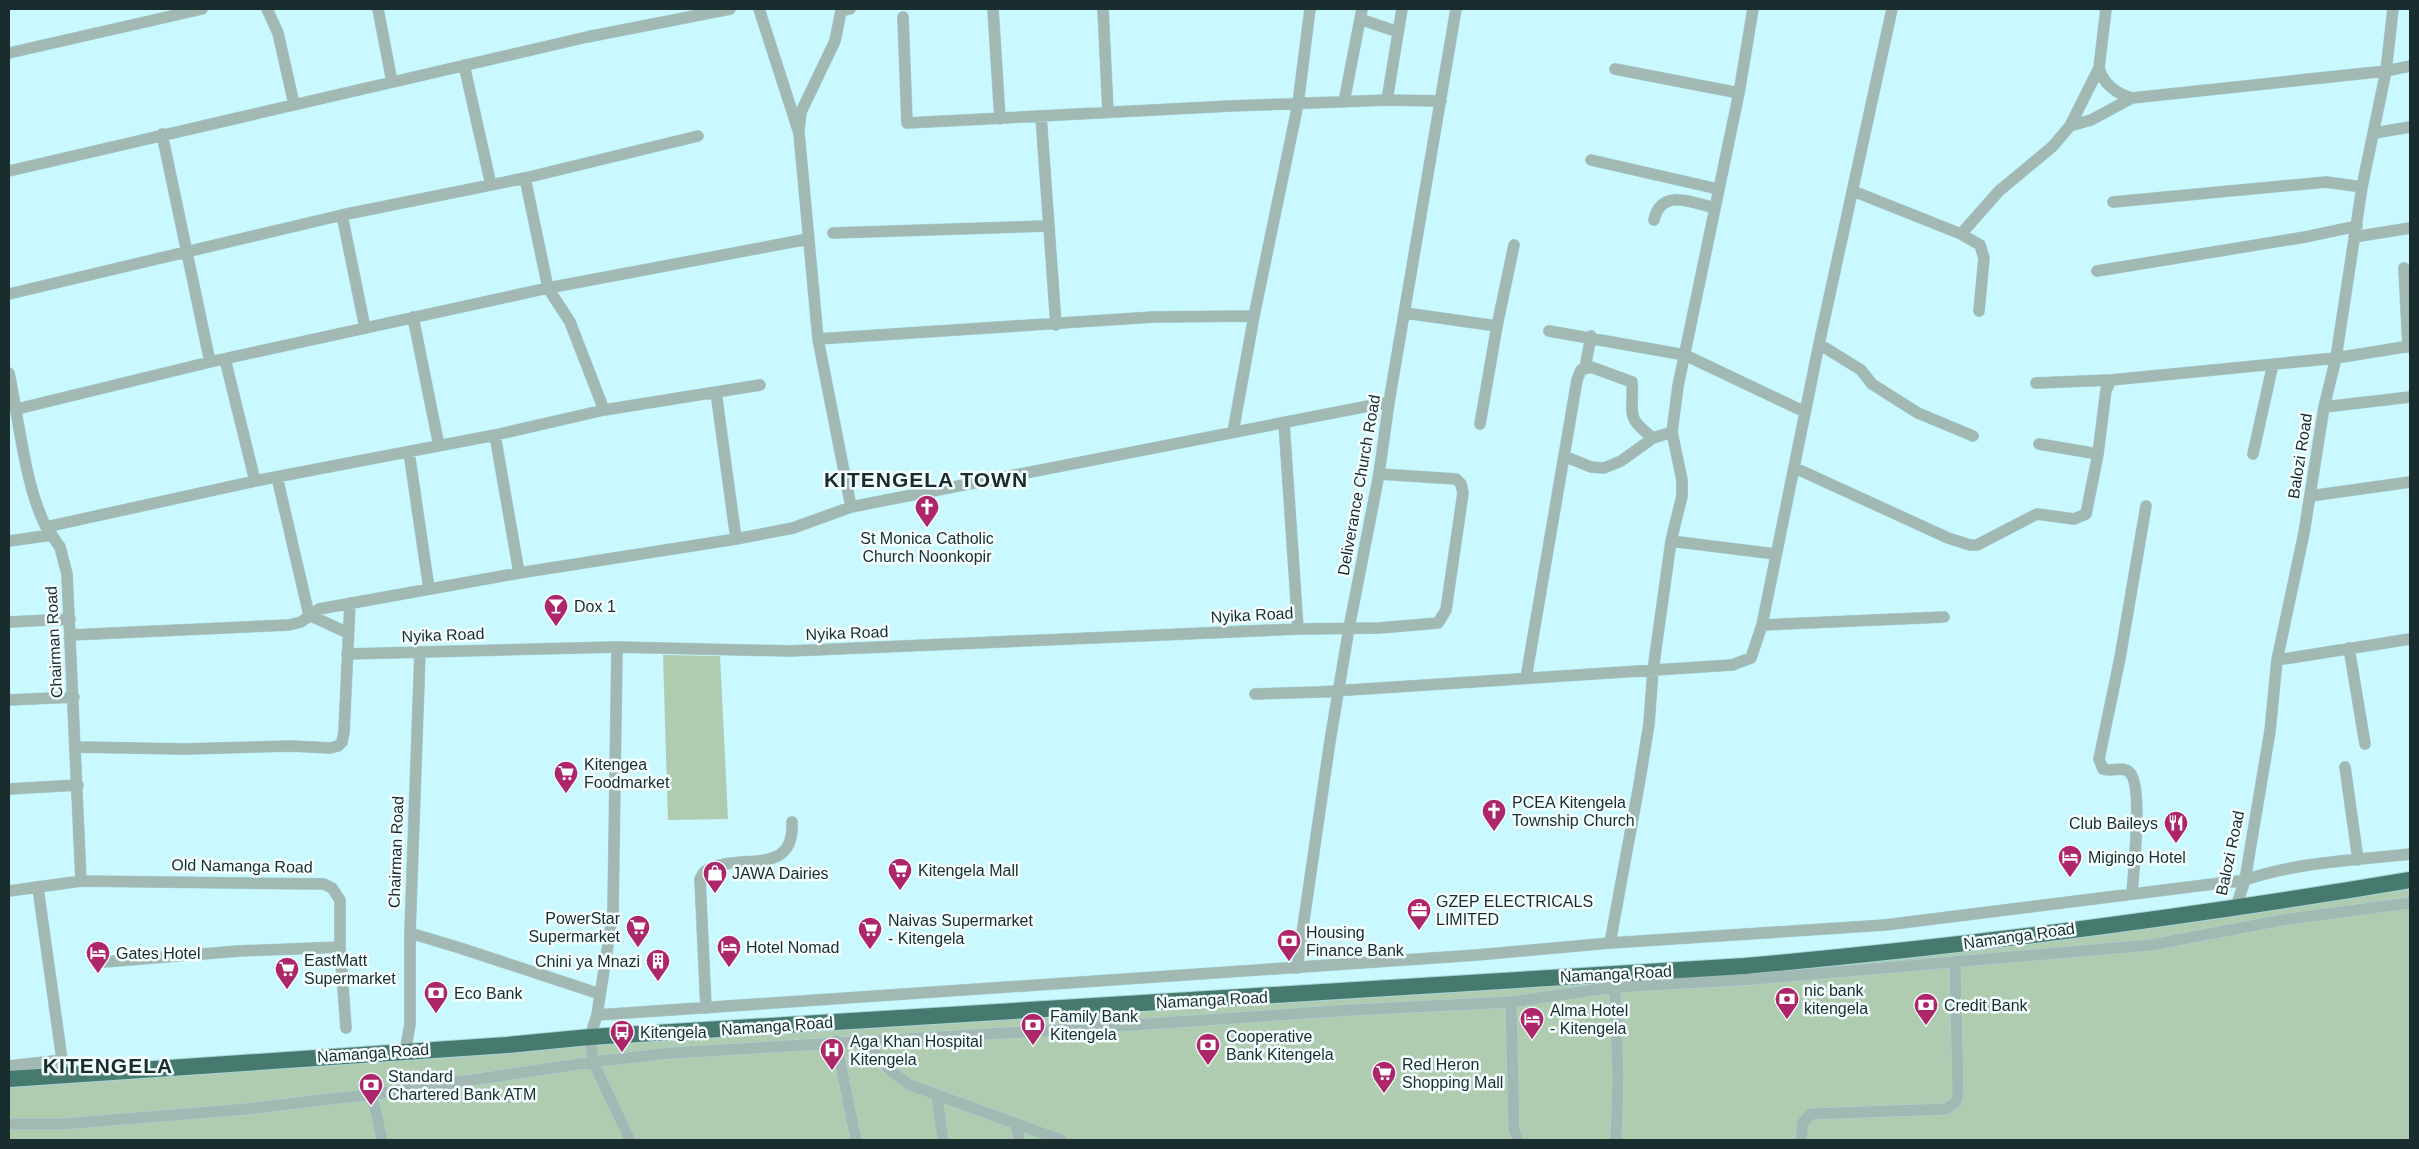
<svg xmlns="http://www.w3.org/2000/svg" width="2419" height="1149" font-family="Arial,sans-serif">
	<style>
		.green { fill: #afccb0 }
		.lines { fill: none; stroke-linecap: round; stroke-linejoin: round }
		.minor-casing { stroke: #a9d4d9; stroke-width: 12 }
		.highway-casing { stroke: #a9d4d9; stroke-width: 18 }
		.minor { stroke: #a2b8b2; stroke-width: 11 }
		.highway { stroke: #477a6e; stroke-width: 16 }
		.labels { text-anchor: middle; dominant-baseline: central; stroke-width: 5; stroke-linejoin: round; paint-order: stroke }
		.street-label { font-size: 16px; fill: #192c2e; stroke: #f4feff }
		.poi-label { font-size: 16px; fill: #192c2e; stroke: #f4feff; text-anchor: start }
		.district-label { font-size: 21px; font-weight: bold; letter-spacing: 1px; fill: #192c2e; stroke: #f4feff }
	</style>
	<rect width="100%" height="100%" fill="#c9f9ff"/>
	<!-- green -->
	<path class="green" d="M 663,655 L 720,656 L 728,819 L 668,820 Z
		M 2410,881 L 2410,1140 L 9,1140 L 9,1079 L 1745,966 Z"/>
	<g class="lines">
		<defs>
			<path id="minor" d="M 267,9 L 278,33 L 294,104
				M 378,9 L 392,82
				M 759,9 L 799,133 L 818,339 L 851,507
				M 993,9 L 1000,119
				M 1103,9 L 1108,112
				M 2106,9 L 2099,68 C 2103,84 2117,94 2132,98 L 2386,71 L 2410,66
				M 903,17 L 907,123 L 1230,106 L 1387,100 L 1441,101
				M 1360,19 L 1398,32
				M 9,53 L 202,9
				M 464,65 L 491,185
				M 1615,69 L 1739,93
				M 1387,100 L 1402,9
				M 1344,102 L 1362,9
				M 1041,116 L 1056,325
				M 2070,126 L 2091,120 L 2132,98
				M 799,129 L 801,112 L 835,41 L 841,11 L 850,9
				M 2374,133 L 2410,127
				M 162,134 L 210,362
				M 1591,160 L 1718,189
				M 9,171 L 587,37 L 730,9
				M 525,178 L 548,288 L 570,322 L 604,410
				M 1853,191 L 1961,234 L 1980,245 L 1984,258 L 1979,311
				M 2113,202 L 2326,182 L 2362,187
				M 342,215 L 365,328
				M 1654,220 C 1661,188 1692,202 1714,208
				M 833,233 L 1047,226
				M 1961,234 L 1999,191 L 2052,147 L 2070,126 L 2099,68
				M 2354,237 L 2410,228
				M 2404,268 L 2408,347
				M 2097,271 L 2305,237 L 2357,226
				M 9,294 L 342,215 L 525,178 L 698,136
				M 1405,313 L 1497,326 L 1480,424
				M 413,317 L 439,446
				M 1497,326 L 1514,245
				M 1549,331 L 1685,355 L 1805,412
				M 818,339 L 1153,317 L 1254,316
				M 1819,344 L 1861,370 L 1872,384 L 1894,398 L 1918,413 L 1973,436
				M 225,359 L 255,481
				M 1585,368 L 1591,336
				M 9,373 C 19,420 25,486 46,527 L 255,481 L 495,435 L 604,410 L 760,385
				M 2036,383 L 2111,380
				M 716,392 L 736,539
				M 2324,407 L 2410,397
				M 17,409 L 210,362 L 548,288 L 808,239
				M 1284,423 L 1298,629
				M 1233,432 L 1254,316 L 1298,104 L 1310,9
				M 495,435 L 519,573
				M 2039,444 L 2098,454
				M 409,452 L 429,589
				M 2253,454 L 2273,364
				M 1564,456 L 1591,467 L 1604,468 L 1621,461 L 1653,438 L 1672,432 L 1678,386 L 1739,93 L 1753,9
				M 1795,468 L 1948,538 L 1970,545 L 1977,545 L 2037,514 L 2074,519 L 2086,514 L 2098,454 L 2106,390 L 2111,380 L 2336,358 L 2410,346
				M 277,477 L 309,615 L 348,633
				M 2310,496 L 2410,482
				M 46,527 L 60,547 L 67,574 L 81,881
				M 9,541 L 52,535
				M 1671,541 L 1775,554
				M 9,622 L 70,619
				M 1762,625 L 1944,617
				M 71,635 L 289,625 L 301,622 L 319,609 L 519,573 L 736,539 L 793,528 L 851,507 L 1389,402
				M 617,647 L 613,912 L 597,1015 L 590,1037 L 593,1062 L 630,1140
				M 2349,648 L 2365,744
				M 347,654 L 617,647 L 790,651 L 1298,629 L 1379,628 L 1438,623 L 1446,610 L 1463,493 L 1461,484 L 1456,479 L 1379,474
				M 2277,660 L 2410,639
				M 1526,678 L 1577,380 L 1581,370 L 1591,367 L 1632,382 C 1634,414 1624,416 1653,438
				M 1255,694 L 1318,692 L 1732,665 L 1751,658 L 1762,625 L 1819,344 L 1892,9
				M 9,700 L 74,697
				M 76,747 L 185,749 L 291,746 L 330,748 L 338,746 L 342,742 L 344,732 L 350,603
				M 2345,767 L 2358,860
				M 9,789 L 78,785
				M 38,888 L 64,1074
				M 9,891 L 81,881 L 324,884 L 332,888 L 340,900 L 340,947 L 346,1028
				M 2132,894 C 2133,873 2144,783 2129,772 C 2123,766 2111,772 2103,769 L 2099,759 L 2120,658 L 2146,506
				M 2236,907 L 2245,880 L 2270,731 L 2277,660 L 2304,533 L 2324,407 L 2336,358 L 2362,187 L 2386,71 L 2393,9
				M 410,933 L 460,948 L 600,994
				M 1610,943 L 1639,785 L 1649,724 L 1653,670 L 1671,541 L 1682,496 L 1682,480 L 1672,432
				M 104,962 L 239,951 L 340,947
				M 1297,968 L 1330,741 L 1349,628 L 1379,474 L 1389,402 L 1456,9
				M 1615,987 L 1618,1079 L 1616,1140
				M 1511,1002 L 1514,1130 L 1518,1140
				M 706,1008 L 700,879 L 704,872 C 736,850 795,880 792,822
				M 597,1015 L 1477,955 L 1610,943 L 1885,925 L 2245,880 C 2297,862 2356,860 2410,854
				M 863,1040 L 892,1072 L 910,1085 L 1061,1140
				M 836,1041 L 856,1140
				M 405,1052 L 410,1024 L 410,933 L 420,652
				M 9,1066 L 63,1060
				M 372,1094 L 382,1140
				M 937,1096 L 943,1140
				M 9,1124 L 63,1124 L 246,1109 L 391,1092 L 593,1062 L 670,1053 L 1074,1029 L 1351,1010 L 1511,1002 L 1615,987 L 1755,979 L 2151,945 L 2288,919 L 2410,903
				M 1016,1124 L 1019,1140
				M 1801,1140 L 1803,1122 L 1811,1114 L 1946,1109 L 1956,1102 L 1958,1093 L 1955,962"/>
			<path id="highway" d="M 9,1079 L 507,1045 L 590,1037 L 1745,966 C 1967,946 2190,917 2410,880"/>
		</defs>
		<!-- minor casing -->
		<use href="#minor" class="minor-casing"/>
		<!-- highway casing -->
		<use href="#highway" class="highway-casing"/>
		<!-- minor -->
		<use href="#minor" class="minor"/>
		<!-- highway -->
		<use href="#highway" class="highway"/>
	</g>
	<!-- icons -->
	<defs>
		<symbol id="church-pin" viewBox="-11 -11 22 30"><path d="M0 17L-7.5 6A9.5 9.5 0 1 1 7.5 6Z" fill="#ad266a" stroke="#f4feff"/><path d="M-1.2-6h2.4v3.5h3.3v2.4h-3.3V6h-2.4V-.1h-3.3v-2.4h3.3Z" fill="#fff"/></symbol>
		<symbol id="bar-pin" viewBox="-11 -11 22 30"><path d="M0 17L-7.5 6A9.5 9.5 0 1 1 7.5 6Z" fill="#ad266a" stroke="#f4feff"/><path d="M-6-5H6L.8 .8V4.5H3.5V6h-7V4.5H-.8V.8Z" fill="#fff"/></symbol>
		<symbol id="supermarket-pin" viewBox="-11 -11 22 30"><path d="M0 17L-7.5 6A9.5 9.5 0 1 1 7.5 6Z" fill="#ad266a" stroke="#f4feff"/><path d="M-6-5.5h2.5l.6 2H6L4.5 2H-2.5L-4.4-4H-6ZM-1.5 3.2a1.3 1.3 0 1 0 .1 0ZM3 3.2a1.3 1.3 0 1 0 .1 0Z" fill="#fff"/></symbol>
		<symbol id="restaurant-pin" viewBox="-11 -11 22 30"><path d="M0 17L-7.5 6A9.5 9.5 0 1 1 7.5 6Z" fill="#ad266a" stroke="#f4feff"/><path d="M-5-6h1v4h1v-4h1v4h1v-4h1v5L-1.5 .5V6h-2V.5L-5-1ZM5-6V6H3V1.5H1.5Q1.5-4 5-6Z" fill="#fff"/></symbol>
		<symbol id="hotel-pin" viewBox="-11 -11 22 30"><path d="M0 17L-7.5 6A9.5 9.5 0 1 1 7.5 6Z" fill="#ad266a" stroke="#f4feff"/><path d="M-6-4.5h1.5V1H6V5H4.5V3h-9V5H-6ZM-4 0a1.8 1.8 0 1 1 3.6 0ZM.5 0V-2.5h3Q6-2.5 6 0Z" fill="#fff"/></symbol>
		<symbol id="shop-pin" viewBox="-11 -11 22 30"><path d="M0 17L-7.5 6A9.5 9.5 0 1 1 7.5 6Z" fill="#ad266a" stroke="#f4feff"/><path d="M-5-2.5h2.3a2.7 3.5 0 0 1 5.4 0H5L5.5 6h-11ZM-1.5-2.5h3a1.5 2.3 0 0 0-3 0Z" fill="#fff"/></symbol>
		<symbol id="office-pin" viewBox="-11 -11 22 30"><path d="M0 17L-7.5 6A9.5 9.5 0 1 1 7.5 6Z" fill="#ad266a" stroke="#f4feff"/><path d="M-6-3h4V-5.5h4V-3h4V5H-6ZM-1-4.5V-3h2v-1.5ZM-6 0V1H6V0Z" fill="#fff"/></symbol>
		<symbol id="bank-pin" viewBox="-11 -11 22 30"><path d="M0 17L-7.5 6A9.5 9.5 0 1 1 7.5 6Z" fill="#ad266a" stroke="#f4feff"/><path d="M-6-4H6V4H-6ZM0-2.3a2.3 2.3 0 1 0 0 4.6a2.3 2.3 0 1 0 0-4.6Z" fill="#fff"/></symbol>
		<symbol id="building-pin" viewBox="-11 -11 22 30"><path d="M0 17L-7.5 6A9.5 9.5 0 1 1 7.5 6Z" fill="#ad266a" stroke="#f4feff"/><path d="M-4-6H4V6H1V3H-1V6H-4ZM-2.5-4.3h1.7v1.8h-1.7ZM.8-4.3h1.7v1.8H.8ZM-2.5-1h1.7V.8h-1.7ZM.8-1h1.7V.8H.8Z" fill="#fff"/></symbol>
		<symbol id="bus-pin" viewBox="-11 -11 22 30"><path d="M0 17L-7.5 6A9.5 9.5 0 1 1 7.5 6Z" fill="#ad266a" stroke="#f4feff"/><path d="M-5-6H5V4H4V6H2V4H-2V6H-4V4H-5ZM-3.5-4V0h7V-4ZM-3.5 1.2v1.5H-2V1.2ZM2 1.2v1.5H3.5V1.2Z" fill="#fff"/></symbol>
		<symbol id="hospital-pin" viewBox="-11 -11 22 30"><path d="M0 17L-7.5 6A9.5 9.5 0 1 1 7.5 6Z" fill="#ad266a" stroke="#f4feff"/><path d="M-5-5h3v3.5h4V-5h3V5h-3V1.5h-4V5h-3Z" fill="#fff"/></symbol>
	</defs>
	<g fill-rule="evenodd">
		<use href="#church-pin" x="913" y="493" width="28" height="38"/>
		<use href="#bar-pin" x="542" y="592" width="28" height="38"/>
		<use href="#supermarket-pin" x="552" y="759" width="28" height="38"/>
		<use href="#church-pin" x="1480" y="797" width="28" height="38"/>
		<use href="#restaurant-pin" x="2162" y="809" width="28" height="38"/>
		<use href="#hotel-pin" x="2056" y="843" width="28" height="38"/>
		<use href="#supermarket-pin" x="886" y="856" width="28" height="38"/>
		<use href="#shop-pin" x="701" y="859" width="28" height="38"/>
		<use href="#office-pin" x="1405" y="896" width="28" height="38"/>
		<use href="#supermarket-pin" x="624" y="913" width="28" height="38"/>
		<use href="#supermarket-pin" x="856" y="915" width="28" height="38"/>
		<use href="#bank-pin" x="1275" y="927" width="28" height="38"/>
		<use href="#hotel-pin" x="715" y="933" width="28" height="38"/>
		<use href="#hotel-pin" x="84" y="939" width="28" height="38"/>
		<use href="#building-pin" x="644" y="947" width="28" height="38"/>
		<use href="#supermarket-pin" x="273" y="955" width="28" height="38"/>
		<use href="#bank-pin" x="422" y="979" width="28" height="38"/>
		<use href="#bank-pin" x="1773" y="985" width="28" height="38"/>
		<use href="#bank-pin" x="1912" y="991" width="28" height="38"/>
		<use href="#hotel-pin" x="1518" y="1005" width="28" height="38"/>
		<use href="#bank-pin" x="1019" y="1011" width="28" height="38"/>
		<use href="#bus-pin" x="608" y="1018" width="28" height="38"/>
		<use href="#bank-pin" x="1194" y="1031" width="28" height="38"/>
		<use href="#hospital-pin" x="818" y="1036" width="28" height="38"/>
		<use href="#supermarket-pin" x="1370" y="1059" width="28" height="38"/>
		<use href="#bank-pin" x="357" y="1071" width="28" height="38"/>
	</g>
	<g class="labels">
		<!-- street labels -->
		<g class="street-label">
			<text transform="translate(2300 456) rotate(-81)">Balozi Road</text>
			<text transform="translate(1359 485) rotate(-80)">Deliverance Church Road</text>
			<text transform="translate(1252 615) rotate(-3)">Nyika Road</text>
			<text transform="translate(847 633) rotate(-2)">Nyika Road</text>
			<text transform="translate(443 635) rotate(-2)">Nyika Road</text>
			<text transform="translate(54 642) rotate(-93)">Chairman Road</text>
			<text transform="translate(396 852) rotate(-88)">Chairman Road</text>
			<text transform="translate(2230 853) rotate(-78)">Balozi Road</text>
			<text transform="translate(242 866) rotate(1)">Old Namanga Road</text>
			<text transform="translate(2019 936) rotate(-8)">Namanga Road</text>
			<text transform="translate(1616 974) rotate(-3)">Namanga Road</text>
			<text transform="translate(1212 1000) rotate(-3)">Namanga Road</text>
			<text transform="translate(777 1026) rotate(-4)">Namanga Road</text>
			<text transform="translate(373 1053) rotate(-4)">Namanga Road</text>
		</g>
		<!-- poi labels -->
		<g class="poi-label">
			<text x="927" y="538" text-anchor="middle">St Monica Catholic<tspan x="927" dy="18">Church Noonkopir</tspan></text>
			<text x="574" y="606">Dox 1</text>
			<text x="584" y="764">Kitengea<tspan x="584" dy="18">Foodmarket</tspan></text>
			<text x="1512" y="802">PCEA Kitengela<tspan x="1512" dy="18">Township Church</tspan></text>
			<text x="2158" y="823" text-anchor="end">Club Baileys</text>
			<text x="2088" y="857">Migingo Hotel</text>
			<text x="918" y="870">Kitengela Mall</text>
			<text x="732" y="873">JAWA Dairies</text>
			<text x="1436" y="901">GZEP ELECTRICALS<tspan x="1436" dy="18">LIMITED</tspan></text>
			<text x="620" y="918" text-anchor="end">PowerStar<tspan x="620" dy="18">Supermarket</tspan></text>
			<text x="888" y="920">Naivas Supermarket<tspan x="888" dy="18">- Kitengela</tspan></text>
			<text x="1306" y="932">Housing<tspan x="1306" dy="18">Finance Bank</tspan></text>
			<text x="746" y="947">Hotel Nomad</text>
			<text x="116" y="953">Gates Hotel</text>
			<text x="304" y="960">EastMatt<tspan x="304" dy="18">Supermarket</tspan></text>
			<text x="640" y="961" text-anchor="end">Chini ya Mnazi</text>
			<text x="1804" y="990">nic bank<tspan x="1804" dy="18">kitengela</tspan></text>
			<text x="454" y="993">Eco Bank</text>
			<text x="1944" y="1005">Credit Bank</text>
			<text x="1550" y="1010">Alma Hotel<tspan x="1550" dy="18">- Kitengela</tspan></text>
			<text x="1050" y="1016">Family Bank<tspan x="1050" dy="18">Kitengela</tspan></text>
			<text x="640" y="1032">Kitengela</text>
			<text x="1226" y="1036">Cooperative<tspan x="1226" dy="18">Bank Kitengela</tspan></text>
			<text x="850" y="1041">Aga Khan Hospital<tspan x="850" dy="18">Kitengela</tspan></text>
			<text x="1402" y="1064">Red Heron<tspan x="1402" dy="18">Shopping Mall</tspan></text>
			<text x="388" y="1076">Standard<tspan x="388" dy="18">Chartered Bank ATM</tspan></text>
		</g>
		<!-- district labels -->
		<g class="district-label">
			<text x="926" y="479">KITENGELA TOWN</text>
			<text x="108" y="1065">KITENGELA</text>
		</g>
	</g>
	<!-- border -->
	<rect width="2419" height="1149" fill="none" stroke="#192c2e" stroke-width="20"/>
</svg>
